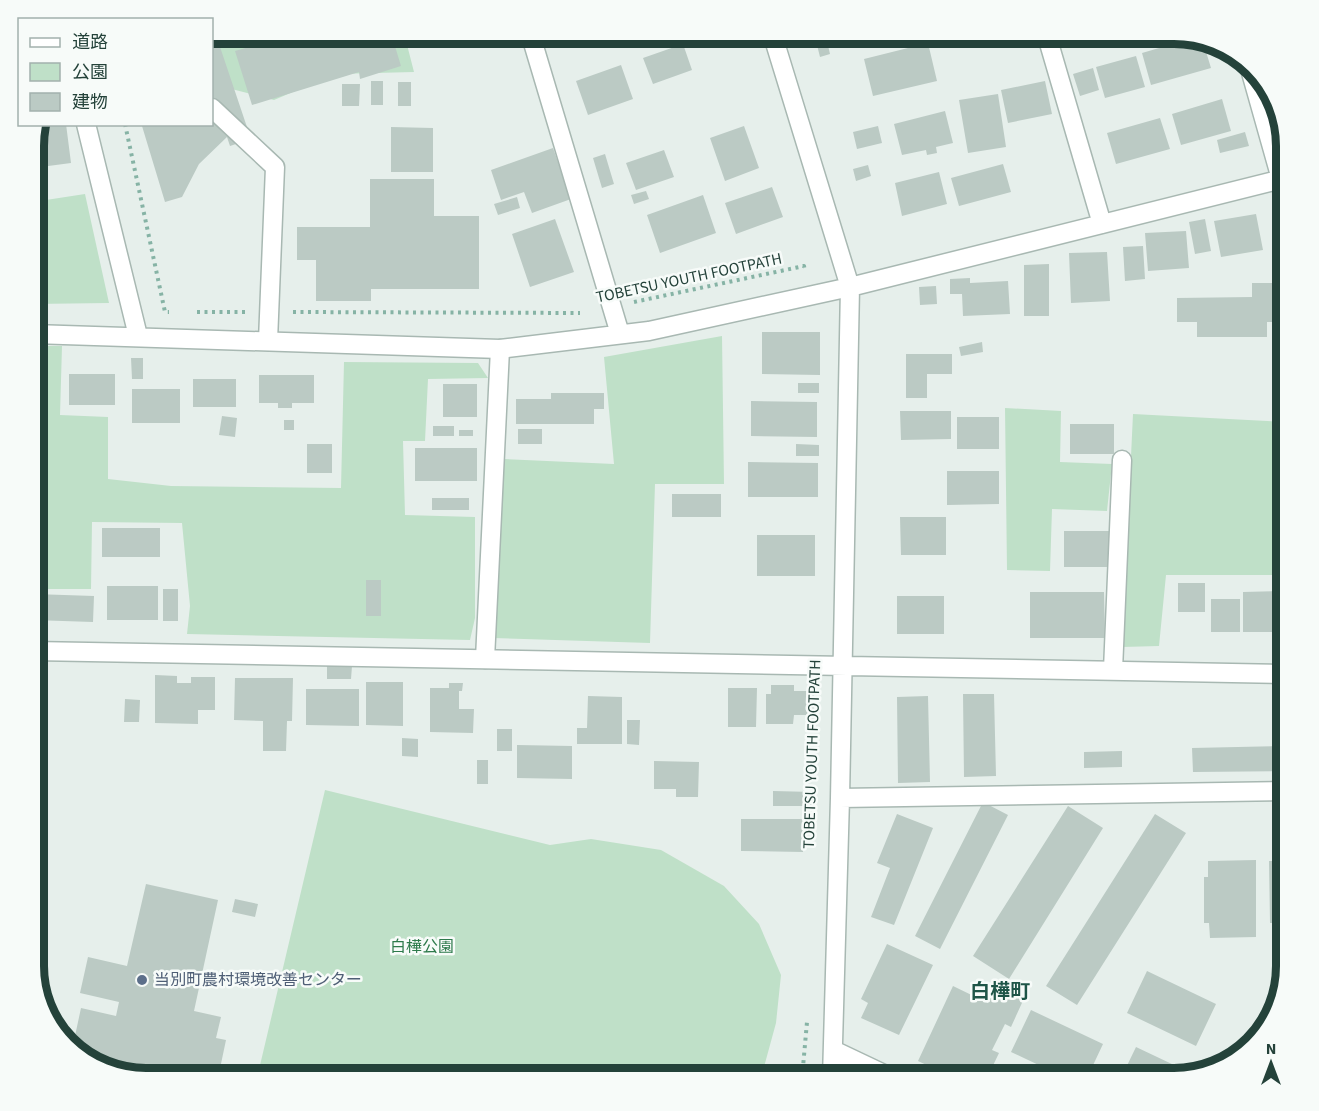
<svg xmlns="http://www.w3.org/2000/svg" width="1319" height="1111" font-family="'Source Sans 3','Noto Sans JP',sans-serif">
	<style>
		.green { fill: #bfe0c8 }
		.building { fill: #bbcac4 }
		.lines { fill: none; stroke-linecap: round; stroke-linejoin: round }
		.lane-casing { stroke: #a8b8b2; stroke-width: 21 }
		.street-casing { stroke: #a8b8b2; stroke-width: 21 }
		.path { stroke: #86b3a5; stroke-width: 4; stroke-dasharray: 3 4.5; stroke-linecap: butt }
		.lane { stroke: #fff; stroke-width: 18 }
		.street { stroke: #fff; stroke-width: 18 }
		.service-dot { fill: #5c6f8a; stroke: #f7fbf9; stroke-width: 2 }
		.labels { text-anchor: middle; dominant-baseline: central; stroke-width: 5; stroke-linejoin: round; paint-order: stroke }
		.street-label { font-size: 16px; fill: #24423a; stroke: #f7fbf9 }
		.park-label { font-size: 16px; fill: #2d7a4b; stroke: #f7fbf9 }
		.service-label { font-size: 16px; fill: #4e5e75; stroke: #f7fbf9; text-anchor: start }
		.quarter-label { font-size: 20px; font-weight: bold; fill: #1f5548; stroke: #f7fbf9 }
		.rim { fill: none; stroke: #24423a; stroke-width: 8 }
	</style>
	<rect width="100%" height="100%" fill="#e6efeb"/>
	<!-- green -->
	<path class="green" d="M 212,33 L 404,33 L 414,72 L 335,74 L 274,100 L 212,84 Z
		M 85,194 L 109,303 L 33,304 L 33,202 Z
		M 722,336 L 724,484 L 655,484 L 650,643 L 493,638 L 503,459 L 614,464 L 604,357 Z
		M 33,346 L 62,346 L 60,415 L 108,417 L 108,479 L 171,486 L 341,488 L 344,362 L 478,363 L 488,378 L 428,379 L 425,441 L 403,441 L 405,515 L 475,517 L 475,618 L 470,640 L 187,634 L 190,606 L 182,523 L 92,522 L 91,589 L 33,589 Z
		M 1005,408 L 1061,411 L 1060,462 L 1112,464 L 1107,511 L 1052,509 L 1050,571 L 1007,570 Z
		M 1133,414 L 1286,422 L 1286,575 L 1166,575 L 1159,646 L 1122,647 Z
		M 325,790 L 550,845 L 591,839 L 661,850 L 724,886 L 759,924 L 781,975 L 776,1023 L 761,1078 L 257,1078 Z"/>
	<!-- building -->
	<path class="building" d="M 212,33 L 222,33 L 216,35 L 251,139 L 230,146 L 227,137 L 199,164 L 182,197 L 165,202 L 142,126 L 148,124 L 212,124 Z
		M 245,33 L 267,33 L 269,40 L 293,33 L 391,33 L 401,66 L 360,79 L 359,72 L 252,105 L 235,51 L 249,47 Z
		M 421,33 L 457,33 L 425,45 Z
		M 580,33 L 621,33 L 585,46 Z
		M 707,33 L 738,33 L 739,36 L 709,46 L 707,41 L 693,46 L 691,38 Z
		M 814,33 L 825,33 L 830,54 L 820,57 Z
		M 1079,33 L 1106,33 L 1107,34 L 1081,41 Z
		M 1190,39 L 1204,45 L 1211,68 L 1151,85 L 1142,53 Z
		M 928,43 L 937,81 L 873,96 L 864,59 Z
		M 683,44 L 692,70 L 653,84 L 643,58 Z
		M 1136,56 L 1145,87 L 1105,98 L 1096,67 Z
		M 621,65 L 633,99 L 588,115 L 576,81 Z
		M 1093,68 L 1099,90 L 1080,96 L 1073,74 Z
		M 371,81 L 383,81 L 383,105 L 371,105 Z
		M 1045,81 L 1052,114 L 1008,123 L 1001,90 Z
		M 398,82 L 411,82 L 411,106 L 398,106 Z
		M 342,84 L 360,84 L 359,106 L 342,106 Z
		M 998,94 L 1006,147 L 968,153 L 959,100 Z
		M 1272,96 L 1277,102 L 1281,121 L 1279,122 Z
		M 1222,99 L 1231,131 L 1181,145 L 1172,114 Z
		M 945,111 L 953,143 L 936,147 L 937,153 L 927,155 L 926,150 L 902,155 L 894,124 Z
		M 1160,118 L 1170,149 L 1116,164 L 1107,133 Z
		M 37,124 L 66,124 L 71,163 L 33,168 L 33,138 Z
		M 744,126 L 759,168 L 725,181 L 710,138 Z
		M 878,126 L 882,143 L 857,149 L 853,132 Z
		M 391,127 L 433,128 L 433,172 L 391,172 Z
		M 1245,132 L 1249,146 L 1220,153 L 1217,140 Z
		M 553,148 L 571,199 L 532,213 L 524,192 L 501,200 L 491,170 Z
		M 664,150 L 674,177 L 636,190 L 626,163 Z
		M 605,154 L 614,184 L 602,188 L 593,158 Z
		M 1003,164 L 1011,192 L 959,206 L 951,178 Z
		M 868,165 L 871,176 L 856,181 L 853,169 Z
		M 939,172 L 947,204 L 902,216 L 895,183 Z
		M 370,179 L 434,179 L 434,216 L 479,216 L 479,289 L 371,289 L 371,301 L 316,301 L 316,260 L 297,260 L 297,227 L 370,227 Z
		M 772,187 L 783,217 L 736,234 L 725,203 Z
		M 646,191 L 649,199 L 634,204 L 631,195 Z
		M 703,195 L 716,233 L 660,253 L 647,215 Z
		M 517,197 L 520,208 L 498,215 L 494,204 Z
		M 1256,214 L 1263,250 L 1221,257 L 1214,221 Z
		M 555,219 L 574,272 L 530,287 L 512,234 Z
		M 1205,219 L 1211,251 L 1195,254 L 1189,222 Z
		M 1186,231 L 1189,268 L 1148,271 L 1145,233 Z
		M 1143,246 L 1145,279 L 1125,281 L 1123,247 Z
		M 1107,252 L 1110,301 L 1071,303 L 1069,253 Z
		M 1049,264 L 1049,316 L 1024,316 L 1024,265 Z
		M 970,278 L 970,283 L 1008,281 L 1010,314 L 963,316 L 962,294 L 950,294 L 950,279 Z
		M 1252,283 L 1273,283 L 1273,322 L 1267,322 L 1267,337 L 1197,337 L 1197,322 L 1177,322 L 1177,298 L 1252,297 Z
		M 936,286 L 937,304 L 920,305 L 919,287 Z
		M 762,332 L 820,332 L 820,375 L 762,374 Z
		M 982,342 L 983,352 L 961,356 L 959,347 Z
		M 906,354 L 952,354 L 952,374 L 927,374 L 927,398 L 906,398 Z
		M 131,358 L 143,358 L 143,379 L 132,379 Z
		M 69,374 L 115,374 L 115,405 L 69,405 Z
		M 259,375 L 314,375 L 314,403 L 292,403 L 292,408 L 278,408 L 278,403 L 259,403 Z
		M 193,379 L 236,379 L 236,407 L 193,407 Z
		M 798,383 L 819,383 L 819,393 L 798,393 Z
		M 443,384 L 477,384 L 477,417 L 443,417 Z
		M 132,389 L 180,389 L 180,423 L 132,423 Z
		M 551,393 L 604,393 L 604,409 L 594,409 L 594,424 L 516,424 L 516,399 L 551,399 Z
		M 751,401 L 817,402 L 817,437 L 751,436 Z
		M 900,411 L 951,411 L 951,439 L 901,440 Z
		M 222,416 L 237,418 L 235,437 L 219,435 Z
		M 957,417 L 999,417 L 999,449 L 957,449 Z
		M 284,420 L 294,420 L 294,430 L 284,430 Z
		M 1070,424 L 1114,424 L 1114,454 L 1070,454 Z
		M 433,426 L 454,426 L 454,436 L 433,436 Z
		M 518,429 L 542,429 L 542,444 L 518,444 Z
		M 459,430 L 473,430 L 473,436 L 459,436 Z
		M 307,444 L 332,444 L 332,473 L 307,473 Z
		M 796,444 L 819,445 L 819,456 L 796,456 Z
		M 415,448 L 477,448 L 477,481 L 415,481 Z
		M 748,462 L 818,463 L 818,497 L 748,497 Z
		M 947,471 L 999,471 L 999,504 L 947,505 Z
		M 672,494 L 721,494 L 721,517 L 672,517 Z
		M 432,498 L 469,498 L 469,510 L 432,510 Z
		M 900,517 L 946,517 L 946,555 L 901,555 Z
		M 102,528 L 160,528 L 160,557 L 102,557 Z
		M 1064,531 L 1112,531 L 1112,567 L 1064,567 Z
		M 757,535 L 815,535 L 815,576 L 757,576 Z
		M 366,580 L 381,580 L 381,616 L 366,616 Z
		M 1178,583 L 1205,583 L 1205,612 L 1178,612 Z
		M 107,586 L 158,586 L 158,620 L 107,620 Z
		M 163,589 L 178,589 L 178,621 L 163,621 Z
		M 1286,591 L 1286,632 L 1243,632 L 1243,592 Z
		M 1030,592 L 1104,592 L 1105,638 L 1030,638 Z
		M 34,594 L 94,596 L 93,622 L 33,620 Z
		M 897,596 L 944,596 L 944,634 L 897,634 Z
		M 1211,599 L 1240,599 L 1240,632 L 1211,632 Z
		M 327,665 L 352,666 L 351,679 L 327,679 Z
		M 155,675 L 177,676 L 177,683 L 191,683 L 191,677 L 215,677 L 215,710 L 198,710 L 198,724 L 155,723 Z
		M 235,678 L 293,678 L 292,721 L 287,721 L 286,751 L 263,751 L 263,721 L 234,720 Z
		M 366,682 L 403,682 L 403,726 L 366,725 Z
		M 449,683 L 463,683 L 462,691 L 459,691 L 459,709 L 474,709 L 473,733 L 430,732 L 430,688 L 449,688 Z
		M 771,685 L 794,685 L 794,691 L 814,691 L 814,715 L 794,715 L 793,724 L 766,724 L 766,694 L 771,694 Z
		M 728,688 L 757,688 L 756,727 L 728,727 Z
		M 306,689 L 359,689 L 359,726 L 306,725 Z
		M 963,694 L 994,694 L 996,776 L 964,777 Z
		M 588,696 L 622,697 L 622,744 L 577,744 L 577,728 L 587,728 Z
		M 928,696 L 930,782 L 898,783 L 897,697 Z
		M 125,699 L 140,700 L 139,722 L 124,722 Z
		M 627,720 L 640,720 L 639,745 L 627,744 Z
		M 497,729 L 512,729 L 512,751 L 497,751 Z
		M 402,738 L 418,739 L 418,757 L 402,756 Z
		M 517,745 L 572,746 L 572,779 L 517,778 Z
		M 1286,746 L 1286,771 L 1193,772 L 1192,748 Z
		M 1122,751 L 1122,767 L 1084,768 L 1084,752 Z
		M 477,760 L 488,760 L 488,784 L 477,784 Z
		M 654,761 L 699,762 L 698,797 L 676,797 L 676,789 L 654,789 Z
		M 773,791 L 813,792 L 813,806 L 773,806 Z
		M 983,802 L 1008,815 L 940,949 L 915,936 Z
		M 1068,806 L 1103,828 L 1009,979 L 973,956 Z
		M 897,814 L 933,828 L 894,925 L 871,917 L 890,868 L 877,863 Z
		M 1155,814 L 1186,833 L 1077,1005 L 1046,986 Z
		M 741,819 L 803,819 L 803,852 L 741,851 Z
		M 1256,860 L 1256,937 L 1210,938 L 1209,923 L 1204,923 L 1204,877 L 1208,877 L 1208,861 Z
		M 1269,861 L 1278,861 L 1279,923 L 1270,923 Z
		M 146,884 L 218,900 L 194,1011 L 221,1017 L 216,1038 L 226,1040 L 218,1078 L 146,1078 L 72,1050 L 81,1008 L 116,1016 L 119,1002 L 80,993 L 88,957 L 127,966 Z
		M 235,899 L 258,904 L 255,917 L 232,912 Z
		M 887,944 L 933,965 L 899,1035 L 861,1018 L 868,1003 L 861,999 Z
		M 1147,971 L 1216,1004 L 1196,1046 L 1127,1013 Z
		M 999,981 L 1026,994 L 1011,1027 L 1005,1024 L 992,1050 L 999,1053 L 987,1078 L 954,1078 L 918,1061 L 953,986 L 988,1003 Z
		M 1031,1010 L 1103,1044 L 1087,1078 L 1066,1078 L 1011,1052 Z
		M 1136,1047 L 1193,1074 L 1173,1078 L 1121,1078 Z"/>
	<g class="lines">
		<defs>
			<path id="lane" d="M 212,108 L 275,167 L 268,341
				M 485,659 L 500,349
				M 1113,670 L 1122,460"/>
			<path id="street" d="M 530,33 L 620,334
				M 772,33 L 850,287 L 840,798 L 832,1078
				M 1046,33 L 1102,224
				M 1248,62 L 1281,179
				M 86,124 L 138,336
				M 33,334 L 500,349 L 649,331 L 850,287 L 1286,178
				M 33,651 L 1286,674
				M 840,798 L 1286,791
				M 833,1050 L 892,1078"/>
		</defs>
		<!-- lane casing -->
		<use href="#lane" class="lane-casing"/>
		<!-- street casing -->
		<use href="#street" class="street-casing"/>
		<!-- path -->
		<path class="path" d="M 125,124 L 165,312 L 169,312
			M 634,302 L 804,266 L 805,271
			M 197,312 L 247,312
			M 293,312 L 580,313
			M 802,1078 L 807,1022"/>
		<!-- lane -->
		<use href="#lane" class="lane"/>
		<!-- street -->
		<use href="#street" class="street"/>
	</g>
	<!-- markers -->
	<circle class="service-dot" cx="142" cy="980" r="6"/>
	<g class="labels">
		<!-- street labels -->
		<g class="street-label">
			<text transform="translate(689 278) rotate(-12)">TOBETSU YOUTH FOOTPATH</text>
			<text transform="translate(812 754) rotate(-88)">TOBETSU YOUTH FOOTPATH</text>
		</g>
		<!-- park labels -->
		<g class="park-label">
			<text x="422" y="947">白樺公園</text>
		</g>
		<!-- service labels -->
		<g class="service-label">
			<text x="154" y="980">当別町農村環境改善センター</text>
		</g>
		<!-- quarter labels -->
		<g class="quarter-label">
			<text x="1000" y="992">白樺町</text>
		</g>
	</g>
	<!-- crop -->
	<path d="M0 0H1319V1111H0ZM146 44H1174A102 102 0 0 1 1276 146V966A102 102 0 0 1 1174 1068H146A102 102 0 0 1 44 966V146A102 102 0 0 1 146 44Z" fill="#f7fbf9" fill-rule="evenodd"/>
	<path class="rim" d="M146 44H1174A102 102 0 0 1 1276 146V966A102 102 0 0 1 1174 1068H146A102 102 0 0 1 44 966V146A102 102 0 0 1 146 44Z"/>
	<!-- legend -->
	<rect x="18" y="18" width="195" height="108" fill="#f7fbf9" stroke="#a3b1ad" stroke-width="1.5"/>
	<rect x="30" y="38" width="30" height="9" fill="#ffffff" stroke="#a3b1ad" stroke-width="1.5"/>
	<text x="72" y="48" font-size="18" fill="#24423a">道路</text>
	<rect x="30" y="63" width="30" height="18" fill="#bfe0c8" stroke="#a3b1ad" stroke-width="1.5"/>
	<text x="72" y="78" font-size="18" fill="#24423a">公園</text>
	<rect x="30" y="93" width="30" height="18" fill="#bbcac4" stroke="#a3b1ad" stroke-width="1.5"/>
	<text x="72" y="108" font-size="18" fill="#24423a">建物</text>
	<!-- north arrow -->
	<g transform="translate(1271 1063)" stroke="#f7fbf9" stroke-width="4.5" paint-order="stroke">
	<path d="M0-4.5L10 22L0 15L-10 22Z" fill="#24423a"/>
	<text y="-9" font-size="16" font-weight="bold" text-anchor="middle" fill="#24423a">N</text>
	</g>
</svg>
